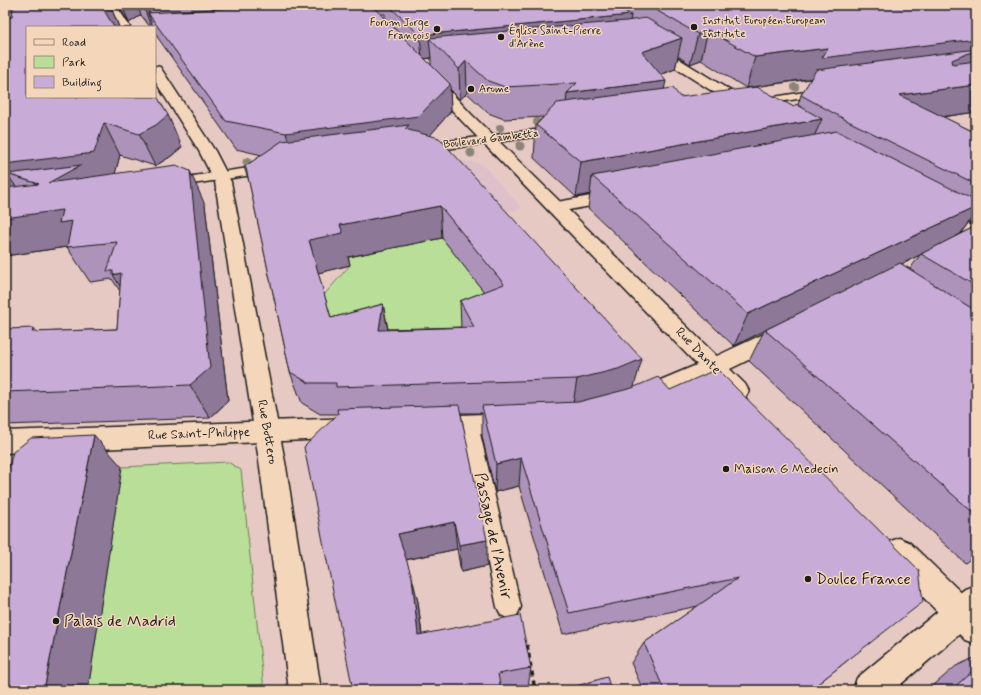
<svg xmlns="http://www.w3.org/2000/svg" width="981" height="695" font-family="Mynerve,sans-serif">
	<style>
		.built { fill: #dec0ca }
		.green { fill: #b9de98; stroke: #6a7d5a }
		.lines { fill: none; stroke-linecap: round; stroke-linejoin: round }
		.service-casing { stroke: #1c1c1c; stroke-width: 3 }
		.minor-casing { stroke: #1c1c1c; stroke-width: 3 }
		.tertiary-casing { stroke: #1c1c1c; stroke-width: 3 }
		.secondary-casing { stroke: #1c1c1c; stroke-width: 3 }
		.path-far1 { stroke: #1c1c1c; stroke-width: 2.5; stroke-dasharray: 4 3; stroke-linecap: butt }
		.path { stroke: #1c1c1c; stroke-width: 3.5; stroke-dasharray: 5 4; stroke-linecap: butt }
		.service { fill: #f4d6bb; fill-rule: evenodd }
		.minor { fill: #f4d6bb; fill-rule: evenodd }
		.tertiary { fill: #f4d6bb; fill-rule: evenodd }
		.secondary { fill: #f4d6bb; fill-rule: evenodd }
		.tree { fill: #8d8479 }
		.wall { fill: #ad93ba; stroke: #1c1c1c; fill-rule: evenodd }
		.shaded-wall { fill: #8d7897; stroke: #1c1c1c }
		.building { fill: #c9abd8; stroke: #1c1c1c; fill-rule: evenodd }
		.poi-dot { fill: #1c1c1c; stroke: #f4d6bb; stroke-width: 1.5 }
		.labels { text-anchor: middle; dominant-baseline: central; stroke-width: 3; stroke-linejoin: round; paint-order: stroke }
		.far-poi-label { font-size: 11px; fill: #1c1c1c; stroke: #f4d6bb; text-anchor: start }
		.far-street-label { font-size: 11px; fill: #1c1c1c; stroke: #f4d6bb }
		.street-label { font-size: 13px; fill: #1c1c1c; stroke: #f4d6bb }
		.poi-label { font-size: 13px; fill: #1c1c1c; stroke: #f4d6bb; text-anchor: start }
		.near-street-label { font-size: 16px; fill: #1c1c1c; stroke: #f4d6bb }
		.near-poi-label { font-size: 16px; fill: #1c1c1c; stroke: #f4d6bb; text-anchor: start }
	</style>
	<rect width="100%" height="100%" fill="#e7c9c4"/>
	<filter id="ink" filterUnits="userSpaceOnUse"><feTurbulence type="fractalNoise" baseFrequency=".025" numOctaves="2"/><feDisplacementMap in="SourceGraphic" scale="8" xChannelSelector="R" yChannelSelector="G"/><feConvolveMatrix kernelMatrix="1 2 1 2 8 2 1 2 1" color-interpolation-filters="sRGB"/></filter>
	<g filter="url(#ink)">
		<!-- built -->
		<path class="built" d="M 469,161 L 482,164 L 522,208 L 485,220 L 446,163 Z"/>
		<!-- green -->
		<path class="green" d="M 440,235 L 503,316 L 456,330 L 340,350 L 324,295 L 350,265 L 347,258 Z
			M 228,462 L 241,470 L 264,690 L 88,690 L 122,467 Z"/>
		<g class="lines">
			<defs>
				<path id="service" d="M 823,89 L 828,92 L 827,94 L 755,106 L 749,103 L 755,100 Z
					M 558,127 L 562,129 L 564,131 L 562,133 L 424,152 L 420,151 L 418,148 L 420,145 L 424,144 Z
					M 269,165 L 273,166 L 275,169 L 273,172 L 172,187 L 167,186 L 165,183 L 167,180 L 172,179 Z
					M 469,417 L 476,419 L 478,425 L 521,607 L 517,615 L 509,619 L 501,615 L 497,607 L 460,425 L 462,419 Z"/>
				<path id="minor" d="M 651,43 L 655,44 L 752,104 L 754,107 L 752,110 L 747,111 L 742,110 L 647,50 L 645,47 L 647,44 Z
					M 619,191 L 625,192 L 628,196 L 625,200 L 557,212 L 551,211 L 548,207 L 551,203 L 557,202 Z
					M 937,210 L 943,211 L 976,228 L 976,242 L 969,240 L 931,219 L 928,215 L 931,211 Z
					M 783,325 L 791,327 L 794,333 L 791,339 L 722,373 L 640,409 L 632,406 L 628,399 L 632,392 L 706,361 Z
					M 511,413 L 520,416 L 523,423 L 520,430 L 511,433 L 434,436 L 425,433 L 422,426 L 425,419 L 434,416 Z
					M 352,418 L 361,421 L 364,428 L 361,435 L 352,438 L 5,453 L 5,431 Z
					M 976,585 L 976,620 L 894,690 L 853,690 L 857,678 L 965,589 Z"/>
				<path id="tertiary" d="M 431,75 L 436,76 L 471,114 L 745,384 L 749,391 L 745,398 L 737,400 L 729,398 L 461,120 L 424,79 L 426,76 Z
					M 899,538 L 909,542 L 976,607 L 976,644 L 965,640 L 889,562 L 885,552 L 889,542 Z"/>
				<path id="secondary" d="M 104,5 L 116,5 L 130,27 L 118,27 Z
					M 155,66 L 160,67 L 162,70 L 215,151 L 231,182 L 286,467 L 321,690 L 289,690 L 260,467 L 215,182 L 199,151 L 155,81 Z"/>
			</defs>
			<!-- service casing -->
			<use href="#service" class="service-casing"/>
			<!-- minor casing -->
			<use href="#minor" class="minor-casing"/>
			<!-- tertiary casing -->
			<use href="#tertiary" class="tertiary-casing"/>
			<!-- secondary casing -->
			<use href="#secondary" class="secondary-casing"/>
			<!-- path-far1 -->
			<path class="path-far1" d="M 899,265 L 909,260"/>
			<!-- path -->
			<path class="path" d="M 527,645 L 535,690"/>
			<!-- service -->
			<use href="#service" class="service"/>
			<!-- minor -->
			<use href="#minor" class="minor"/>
			<!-- tertiary -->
			<use href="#tertiary" class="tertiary"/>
			<!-- secondary -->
			<use href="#secondary" class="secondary"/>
		</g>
		<!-- trees -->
		<g class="tree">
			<circle cx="795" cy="87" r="4"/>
			<circle cx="537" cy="122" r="4"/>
			<circle cx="500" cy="128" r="4"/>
			<circle cx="520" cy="146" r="4.5"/>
			<circle cx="471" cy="153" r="4.5"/>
			<circle cx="247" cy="162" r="4.5"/>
		</g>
		<!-- wall -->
		<path class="wall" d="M 5,5 L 110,5 L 119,27 L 27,27 L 182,147 L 170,157 L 155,166 L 120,155 L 115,173 L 205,205 L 228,401 L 210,418 L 5,425 L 5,329 L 37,332 L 117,329 L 120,291 L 112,279 L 90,282 L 67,247 L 5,256 Z
			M 119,5 L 976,5 L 976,112 L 943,117 L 976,133 L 976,555 L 965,563 L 749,361 L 764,331 L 734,346 L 588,208 L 590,194 L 576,197 L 534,158 L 536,125 L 543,117 L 504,119 L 488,113 L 467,93 L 460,100 L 450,89 L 451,111 L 430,135 L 634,387 L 848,660 L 810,690 L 643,690 L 631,663 L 644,643 L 698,606 L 563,634 L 519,486 L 495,492 L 482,436 L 482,413 L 461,413 L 487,566 L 461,572 L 457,549 L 406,560 L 418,602 L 422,634 L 531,668 L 528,687 L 511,690 L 353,690 L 338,414 L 320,414 L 302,403 L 290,372 L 249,181 L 244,167 L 262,155 L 236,149 L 158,38 L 155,31 L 155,27 L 150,27 L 141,15 L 129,23 L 122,11 ZM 380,14 L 385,14 L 385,20 ZM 678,56 L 690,64 L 701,60 L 746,88 L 811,79 L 801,95 L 798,105 L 794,107 L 680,97 L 664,89 L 661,75 L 675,69 ZM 431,58 L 431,66 L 425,59 ZM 969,222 L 976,226 L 960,234 ZM 442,238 L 484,292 L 460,301 L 461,327 L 388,329 L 383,304 L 331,318 L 318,273 L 350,265 L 348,257 ZM 920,255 L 910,269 L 901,264 Z
			M 976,657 L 976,690 L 928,690 L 956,666 Z"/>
		<!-- shaded-wall -->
		<path class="shaded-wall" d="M 101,5 L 110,5 L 119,27 L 110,27 Z
			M 122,5 L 137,5 L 141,15 L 129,23 Z
			M 143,5 L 146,5 L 151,17 L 148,13 L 153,27 L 151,27 Z
			M 631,15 L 628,39 L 429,38 L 431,58 L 422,59 L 420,35 Z
			M 708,30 L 701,60 L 690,64 L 698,34 Z
			M 682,38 L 675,69 L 636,84 L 642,52 Z
			M 976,39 L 976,67 L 814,78 L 746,88 L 755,57 L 828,48 Z
			M 466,61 L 467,93 L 460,100 L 459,69 Z
			M 666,81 L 659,113 L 564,126 L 567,93 Z
			M 450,84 L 451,111 L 422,145 L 294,162 L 286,133 Z
			M 976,85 L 976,112 L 884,125 L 899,95 Z
			M 168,115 L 182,147 L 170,157 L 155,166 L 139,134 Z
			M 822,119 L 807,152 L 592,176 L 590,194 L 576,197 L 581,162 Z
			M 104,123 L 120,155 L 112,186 L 39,184 L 7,174 L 24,198 L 62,210 L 72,221 L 73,246 L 5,256 L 5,164 Z
			M 190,171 L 205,205 L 228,401 L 210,418 L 190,385 Z
			M 440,206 L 442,238 L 348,257 L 350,265 L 318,273 L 309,240 L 340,225 Z
			M 976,207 L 976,212 L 959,236 L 921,254 L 920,255 L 765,330 L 764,331 L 734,346 L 748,314 Z
			M 121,273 L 134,309 L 113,275 Z
			M 383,304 L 389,336 L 379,330 Z
			M 34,328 L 62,362 L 32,332 Z
			M 642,359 L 633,390 L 572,410 L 577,379 Z
			M 94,435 L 122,467 L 88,690 L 44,690 Z
			M 521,458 L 519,486 L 495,492 L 496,464 Z
			M 454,522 L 457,549 L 405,560 L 398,534 Z
			M 487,540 L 487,566 L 461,572 L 459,545 Z
			M 412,577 L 418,602 L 424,656 L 418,635 Z"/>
		<!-- building -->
		<path class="building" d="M 5,5 L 101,5 L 114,27 L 27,27 L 27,97 L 155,97 L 155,93 L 168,115 L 156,125 L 139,134 L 104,123 L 94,153 L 5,164 L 5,18 L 12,17 L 13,8 L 11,7 L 5,7 Z
			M 282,5 L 371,5 L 450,84 L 419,116 L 286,133 L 226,121 L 148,13 Z
			M 388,5 L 615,5 L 631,15 L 420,35 Z
			M 647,5 L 976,5 L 976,39 L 822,58 L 828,48 L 755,57 L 708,30 L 698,34 Z
			M 646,18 L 682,38 L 642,52 L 666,81 L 567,93 L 577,83 L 505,87 L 488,81 L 466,61 L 459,69 L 429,38 L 626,21 Z
			M 976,49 L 976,50 L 952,60 L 953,64 L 976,61 L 976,85 L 899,95 L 976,133 L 976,184 L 846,120 L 801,95 L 816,70 Z
			M 757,87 L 794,107 L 796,104 L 822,119 L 581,162 L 536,125 L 557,103 L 673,88 L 680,97 Z
			M 409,125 L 405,129 L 439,138 L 642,359 L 618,369 L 577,379 L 336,387 L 336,383 L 309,383 L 290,372 L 246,168 L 244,167 L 282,141 ZM 440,206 L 504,284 L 460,301 L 474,327 L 379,330 L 383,304 L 331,318 L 309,240 L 343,233 L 340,225 Z
			M 837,131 L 976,201 L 976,207 L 748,314 L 592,176 Z
			M 81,165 L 48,183 L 176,165 L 190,171 L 210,368 L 190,385 L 5,392 L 5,329 L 34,328 L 32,332 L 117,329 L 121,273 L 113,275 L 113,271 L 107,271 L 117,242 L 67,247 L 72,221 L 59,223 L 62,210 L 5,218 L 5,188 L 39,184 L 7,174 Z
			M 976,226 L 976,286 L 921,254 Z
			M 900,263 L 976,311 L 976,515 L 765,330 Z
			M 717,369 L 919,570 L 923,602 L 848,660 L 810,690 L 664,690 L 644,643 L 738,578 L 569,613 L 521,458 L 496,464 L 482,406 L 578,402 L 632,388 L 658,377 L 670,390 Z
			M 459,405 L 487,540 L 459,545 L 454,522 L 398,534 L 412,577 L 418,635 L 520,615 L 531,668 L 498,674 L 501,690 L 353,690 L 304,447 L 338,414 L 337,409 Z
			M 94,435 L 44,690 L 5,690 L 5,480 L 13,452 L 31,438 Z
			M 976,668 L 976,690 L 951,690 Z
			M 607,677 L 611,690 L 563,690 Z"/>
	</g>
	<!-- markers -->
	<g class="poi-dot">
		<circle cx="694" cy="27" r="4"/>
		<circle cx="437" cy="29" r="4"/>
		<circle cx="501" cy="37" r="4"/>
		<circle cx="471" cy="89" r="4"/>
		<circle cx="726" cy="469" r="4"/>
		<circle cx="808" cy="579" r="4"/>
		<circle cx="56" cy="621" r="4"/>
	</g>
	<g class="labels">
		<!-- far-poi labels -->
		<g class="far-poi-label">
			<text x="702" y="21">Institut Européen·European<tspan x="702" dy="13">Institute</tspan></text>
			<text x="429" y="23" text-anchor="end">Forum Jorge<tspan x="429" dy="13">François</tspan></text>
			<text x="509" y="31">Église Saint-Pierre<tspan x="509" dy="13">d'Arène</tspan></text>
			<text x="479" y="89">Arome</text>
		</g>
		<!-- far-street labels -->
		<g class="far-street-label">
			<text transform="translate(491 139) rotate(-7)">Boulevard Gambetta</text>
		</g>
		<!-- street labels -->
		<g class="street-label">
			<text transform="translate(698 351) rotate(46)">Rue Dante</text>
			<text transform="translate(267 432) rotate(80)">Rue Bottero</text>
			<text transform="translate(199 434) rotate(-2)">Rue Saint-Philippe</text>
		</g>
		<!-- poi labels -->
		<g class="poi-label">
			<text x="734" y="469">Maison G Medecin</text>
		</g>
		<!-- near-street labels -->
		<g class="near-street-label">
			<text transform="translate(493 536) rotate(78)">Passage de l'Avenir</text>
		</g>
		<!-- near-poi labels -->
		<g class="near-poi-label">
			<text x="816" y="579">Doulce France</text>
			<text x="64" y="621">Palais de Madrid</text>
		</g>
	</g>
	<!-- margin -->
	<rect width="981" height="695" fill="none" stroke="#f4d6bb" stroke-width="20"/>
	<rect x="10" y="10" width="961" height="675" fill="none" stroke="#1c1c1c" stroke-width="1.5" filter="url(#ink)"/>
	<!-- legend -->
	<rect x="26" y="26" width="130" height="72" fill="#f4d6bb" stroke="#9e8c7b"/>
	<rect x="34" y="39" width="20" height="6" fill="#f4d6bb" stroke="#9e8c7b"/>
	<text x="62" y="46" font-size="12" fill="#1c1c1c">Road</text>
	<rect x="34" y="56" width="20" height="12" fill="#b9de98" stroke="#9e8c7b"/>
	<text x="62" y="66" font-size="12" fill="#1c1c1c">Park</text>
	<rect x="34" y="76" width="20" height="12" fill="#c9abd8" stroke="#9e8c7b"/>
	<text x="62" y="86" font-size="12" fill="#1c1c1c">Building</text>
</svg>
